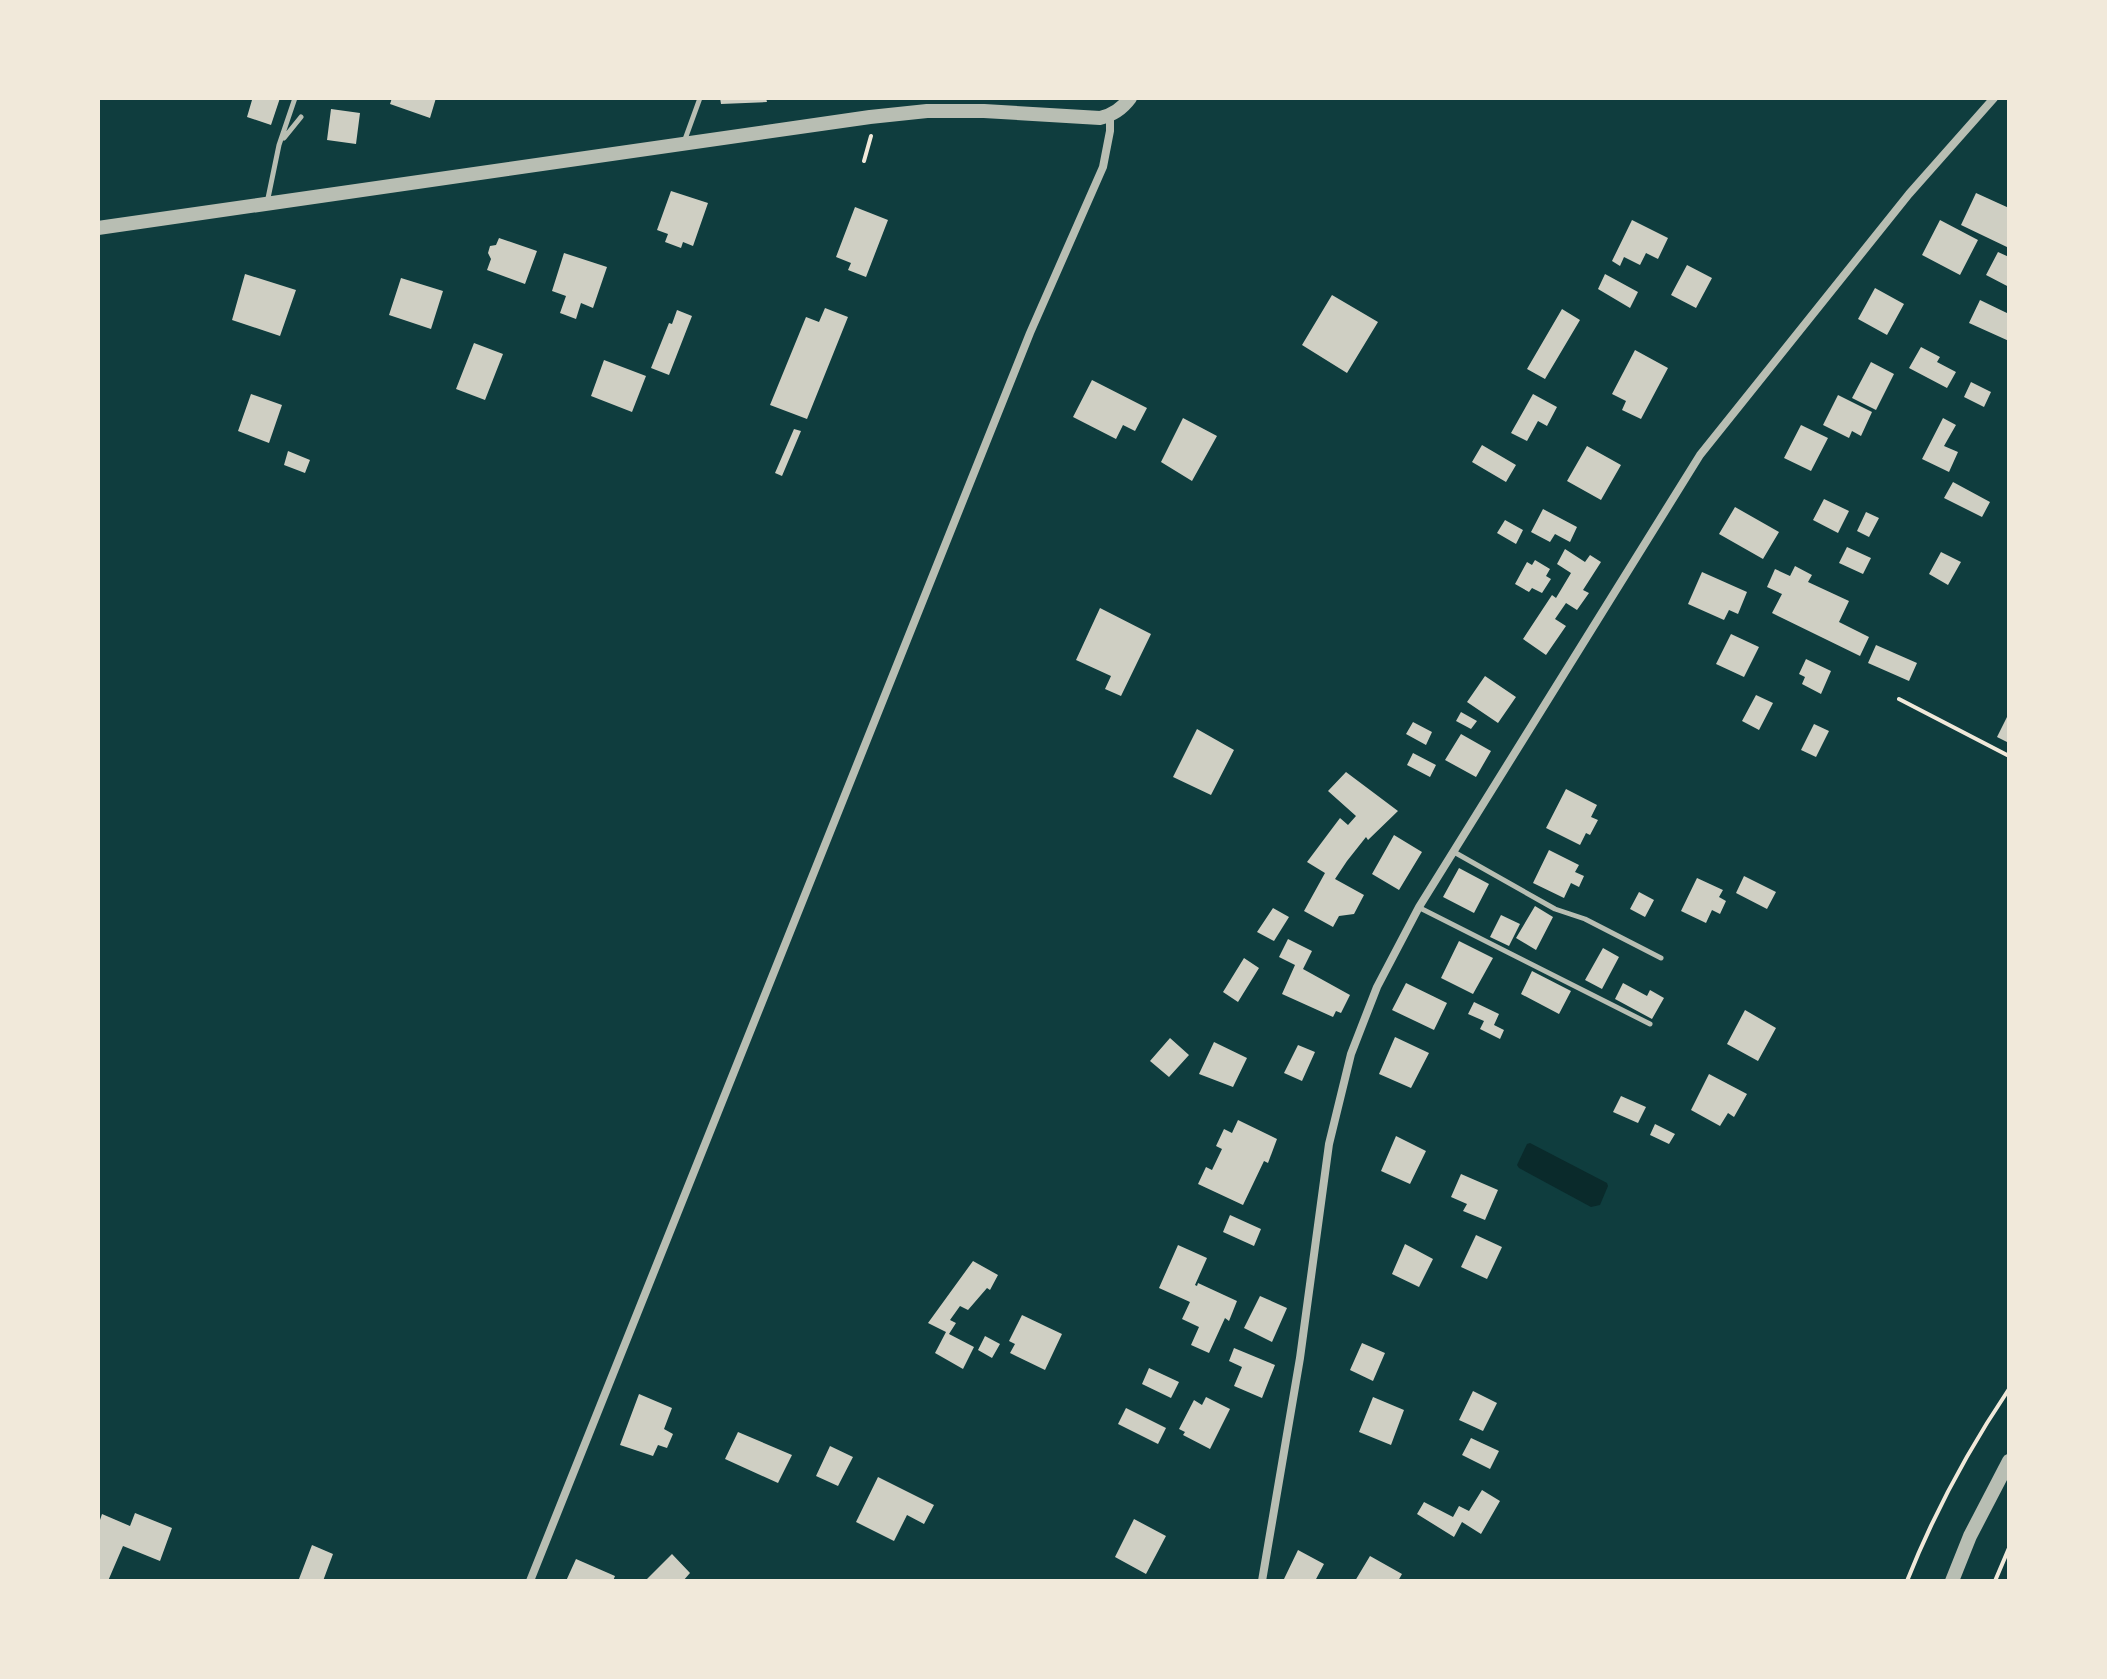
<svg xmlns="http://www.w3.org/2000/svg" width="2107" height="1679" font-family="'Varela Round',sans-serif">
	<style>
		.water { fill: #0a2a2b }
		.building { fill: #cfcfc3 }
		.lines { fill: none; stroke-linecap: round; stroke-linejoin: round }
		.path { stroke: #f1e9da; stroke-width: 4 }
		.service { stroke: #b8beb3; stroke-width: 5 }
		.minor { stroke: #b8beb3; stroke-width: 8 }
		.tertiary { stroke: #b8beb3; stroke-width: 14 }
	</style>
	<rect width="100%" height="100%" fill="#0f3d3e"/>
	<!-- water -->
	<path class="water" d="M 1530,1143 L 1607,1183 L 1608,1186 L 1600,1205 L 1591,1207 L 1519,1168 L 1517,1165 L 1527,1144 Z"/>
	<!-- building -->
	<path class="building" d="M 246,98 L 280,98 L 271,125 L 247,117 L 252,100 Z
		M 392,98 L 436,98 L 430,118 L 390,104 Z
		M 720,98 L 766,98 L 767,102 L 721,104 Z
		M 331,109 L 360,113 L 356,144 L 327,140 Z
		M 671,191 L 708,203 L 693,246 L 683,242 L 681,248 L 665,242 L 668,234 L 657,230 Z
		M 1976,193 L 2009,208 L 2009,248 L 1961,225 Z
		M 855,207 L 888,220 L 866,277 L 848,270 L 851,263 L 836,257 Z
		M 1632,220 L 1668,238 L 1658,259 L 1646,253 L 1640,265 L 1624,257 L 1620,266 L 1612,261 Z
		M 1940,220 L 1978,240 L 1960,275 L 1922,255 Z
		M 499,238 L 537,251 L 525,284 L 487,270 L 491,259 L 488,253 L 490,246 L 496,245 Z
		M 1998,252 L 2009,257 L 2009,287 L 1986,275 Z
		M 564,253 L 607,267 L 593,308 L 581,303 L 576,319 L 560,313 L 566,296 L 552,291 Z
		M 1687,265 L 1712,278 L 1696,308 L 1671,295 Z
		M 245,274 L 296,290 L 280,336 L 232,320 Z
		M 1605,274 L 1638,292 L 1630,308 L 1598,289 Z
		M 401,278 L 443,291 L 431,329 L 389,315 Z
		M 1875,288 L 1904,304 L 1887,335 L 1858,319 Z
		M 1332,295 L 1378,322 L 1347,373 L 1302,345 Z
		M 1980,300 L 2009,314 L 2009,341 L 1969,323 Z
		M 825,308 L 848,317 L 807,419 L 770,405 L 806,317 L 819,322 Z
		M 1562,309 L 1580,320 L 1545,379 L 1527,369 Z
		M 677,310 L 692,316 L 669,375 L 651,368 L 669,323 L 672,324 Z
		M 474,343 L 503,354 L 485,400 L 456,389 Z
		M 1921,347 L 1940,357 L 1937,362 L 1956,372 L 1947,388 L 1909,368 Z
		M 1635,350 L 1668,368 L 1641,419 L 1622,410 L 1626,401 L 1612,394 Z
		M 604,360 L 646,376 L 632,412 L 591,396 Z
		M 1871,362 L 1894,374 L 1876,410 L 1852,398 Z
		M 1092,380 L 1147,408 L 1135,431 L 1123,425 L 1116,439 L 1073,417 Z
		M 1971,382 L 1991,392 L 1984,407 L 1964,397 Z
		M 251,394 L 282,405 L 269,443 L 238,431 Z
		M 1533,394 L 1557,407 L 1547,426 L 1538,421 L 1527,441 L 1511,433 Z
		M 1838,395 L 1872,412 L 1861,436 L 1852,431 L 1849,438 L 1823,425 Z
		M 1183,418 L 1217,436 L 1192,481 L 1161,462 Z
		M 1943,418 L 1956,425 L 1944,446 L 1958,452 L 1949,472 L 1922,459 Z
		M 1801,425 L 1828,438 L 1811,471 L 1784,458 Z
		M 794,429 L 801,431 L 782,476 L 775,473 Z
		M 1482,445 L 1516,465 L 1506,482 L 1472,462 Z
		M 1587,446 L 1621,465 L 1601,500 L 1567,481 Z
		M 288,451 L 310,460 L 305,473 L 284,465 Z
		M 1953,482 L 1990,502 L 1982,517 L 1944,498 Z
		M 1824,499 L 1849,511 L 1838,533 L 1813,520 Z
		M 1735,507 L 1779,532 L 1763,559 L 1719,534 Z
		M 1543,509 L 1577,527 L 1570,542 L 1555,534 L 1550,542 L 1531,532 Z
		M 1866,512 L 1879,518 L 1869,537 L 1857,531 Z
		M 1505,520 L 1523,530 L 1516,544 L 1497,533 Z
		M 1847,547 L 1871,558 L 1863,574 L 1839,563 Z
		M 1565,549 L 1585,562 L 1590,555 L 1601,562 L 1583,590 L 1589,593 L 1577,610 L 1566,603 L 1555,619 L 1566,626 L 1546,655 L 1523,639 L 1552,595 L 1556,598 L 1571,573 L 1557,564 Z
		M 1941,552 L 1961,562 L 1948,585 L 1929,574 Z
		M 1535,560 L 1550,569 L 1546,576 L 1551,579 L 1542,593 L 1532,588 L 1529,592 L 1515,584 L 1527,562 L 1532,565 Z
		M 1795,566 L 1812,575 L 1808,582 L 1849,601 L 1839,622 L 1869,637 L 1860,656 L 1772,613 L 1782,594 L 1767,587 L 1775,569 L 1790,576 Z
		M 1702,572 L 1747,592 L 1738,614 L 1729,610 L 1724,620 L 1688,604 Z
		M 1100,608 L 1151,634 L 1121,696 L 1105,689 L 1111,676 L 1076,660 Z
		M 1731,634 L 1759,647 L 1744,677 L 1716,664 Z
		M 1876,645 L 1917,663 L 1909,681 L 1868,663 Z
		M 1806,659 L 1831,671 L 1821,694 L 1802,684 L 1805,677 L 1799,674 Z
		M 1485,676 L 1516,697 L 1498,723 L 1467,702 Z
		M 1756,695 L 1773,703 L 1759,730 L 1742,721 Z
		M 1461,712 L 1477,721 L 1471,729 L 1456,721 Z
		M 2009,713 L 2009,743 L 1997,737 Z
		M 1413,722 L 1432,732 L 1426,745 L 1406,734 Z
		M 1814,724 L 1829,731 L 1816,757 L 1801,750 Z
		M 1197,729 L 1234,750 L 1211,795 L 1173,777 Z
		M 1461,734 L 1491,751 L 1476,777 L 1445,760 Z
		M 1413,753 L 1436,765 L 1430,777 L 1407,765 Z
		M 1346,772 L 1398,811 L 1368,840 L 1366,837 L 1347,861 L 1335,879 L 1364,895 L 1354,914 L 1339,916 L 1333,927 L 1304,911 L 1325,873 L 1307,862 L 1340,818 L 1348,825 L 1356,816 L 1328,791 Z
		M 1566,789 L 1597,805 L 1591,817 L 1598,820 L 1590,835 L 1586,833 L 1580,845 L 1546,828 Z
		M 1394,835 L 1422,852 L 1399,890 L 1372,874 Z
		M 1549,850 L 1579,865 L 1575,872 L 1584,876 L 1579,887 L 1571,883 L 1564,898 L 1533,883 Z
		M 1459,868 L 1489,884 L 1474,913 L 1443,897 Z
		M 1744,876 L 1776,892 L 1767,909 L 1736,893 Z
		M 1697,878 L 1723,890 L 1719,897 L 1726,901 L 1720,914 L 1712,910 L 1706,923 L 1681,911 Z
		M 1639,892 L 1654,900 L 1645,917 L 1630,909 Z
		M 1535,906 L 1553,917 L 1536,950 L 1516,938 Z
		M 1273,908 L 1289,917 L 1274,941 L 1257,932 Z
		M 1501,915 L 1520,924 L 1509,946 L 1490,937 Z
		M 1288,939 L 1312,951 L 1303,969 L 1350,995 L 1341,1013 L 1336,1011 L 1333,1017 L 1282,994 L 1295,965 L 1279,957 Z
		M 1459,941 L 1493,958 L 1473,994 L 1441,978 Z
		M 1603,948 L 1619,957 L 1602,989 L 1585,980 Z
		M 1244,958 L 1259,968 L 1238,1002 L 1223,992 Z
		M 1532,971 L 1571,991 L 1559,1014 L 1521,994 Z
		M 1406,983 L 1447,1003 L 1434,1030 L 1392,1010 Z
		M 1623,983 L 1647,996 L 1650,990 L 1664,998 L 1652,1019 L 1615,999 Z
		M 1474,1002 L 1499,1014 L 1494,1025 L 1504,1030 L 1500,1039 L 1480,1029 L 1484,1021 L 1468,1014 Z
		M 1745,1010 L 1776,1028 L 1758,1061 L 1727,1044 Z
		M 1395,1037 L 1429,1053 L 1411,1088 L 1379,1074 Z
		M 1170,1038 L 1189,1055 L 1169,1077 L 1150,1061 Z
		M 1214,1042 L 1247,1058 L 1233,1087 L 1199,1074 Z
		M 1298,1045 L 1315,1052 L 1302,1081 L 1284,1073 Z
		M 1709,1074 L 1747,1094 L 1734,1117 L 1728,1113 L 1720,1126 L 1691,1110 Z
		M 1621,1096 L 1646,1107 L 1638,1123 L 1613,1112 Z
		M 1238,1120 L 1277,1139 L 1268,1163 L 1264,1161 L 1243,1205 L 1198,1184 L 1206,1167 L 1212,1170 L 1222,1149 L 1216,1146 L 1224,1129 L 1232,1133 Z
		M 1655,1124 L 1675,1134 L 1669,1144 L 1650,1135 Z
		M 1396,1136 L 1426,1151 L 1410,1184 L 1381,1171 Z
		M 1461,1174 L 1498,1190 L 1485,1220 L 1463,1211 L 1467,1204 L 1451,1197 Z
		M 1230,1215 L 1261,1229 L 1254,1246 L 1223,1232 Z
		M 1476,1235 L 1502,1247 L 1487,1279 L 1461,1267 Z
		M 1405,1244 L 1433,1259 L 1419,1287 L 1392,1274 Z
		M 1178,1245 L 1207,1258 L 1195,1285 L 1197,1286 L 1198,1283 L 1237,1301 L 1229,1321 L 1225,1318 L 1209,1353 L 1191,1345 L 1199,1327 L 1182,1319 L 1190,1302 L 1159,1288 Z
		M 973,1261 L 998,1275 L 990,1290 L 987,1288 L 968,1310 L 960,1306 L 950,1320 L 956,1323 L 949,1334 L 974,1347 L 963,1369 L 935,1353 L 946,1332 L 928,1323 Z
		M 1260,1296 L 1287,1308 L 1272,1342 L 1244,1328 Z
		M 1022,1315 L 1062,1334 L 1045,1370 L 1010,1353 L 1015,1344 L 1009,1341 Z
		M 985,1336 L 1000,1344 L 992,1358 L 978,1350 Z
		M 1362,1343 L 1385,1353 L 1373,1381 L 1350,1370 Z
		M 1234,1348 L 1275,1365 L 1262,1398 L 1234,1386 L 1242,1367 L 1229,1361 Z
		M 1149,1368 L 1179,1382 L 1171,1398 L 1142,1384 Z
		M 1473,1391 L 1497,1403 L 1483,1431 L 1459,1420 Z
		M 639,1394 L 672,1408 L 664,1429 L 673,1434 L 667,1448 L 658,1445 L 653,1456 L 620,1445 Z
		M 1206,1397 L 1230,1409 L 1210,1449 L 1183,1435 L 1185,1432 L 1179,1429 L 1194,1400 L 1202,1405 Z
		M 1373,1397 L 1404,1410 L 1391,1445 L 1359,1432 Z
		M 1126,1408 L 1166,1428 L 1158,1444 L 1118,1424 Z
		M 738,1432 L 792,1455 L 778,1483 L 725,1459 Z
		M 1471,1438 L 1499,1451 L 1490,1469 L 1462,1455 Z
		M 830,1446 L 853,1457 L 838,1486 L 816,1476 Z
		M 878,1477 L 934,1505 L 924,1524 L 907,1515 L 894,1541 L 856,1522 Z
		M 1482,1490 L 1500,1501 L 1481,1534 L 1462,1522 L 1454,1537 L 1417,1514 L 1424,1502 L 1453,1517 L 1459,1506 L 1469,1511 Z
		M 135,1513 L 172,1528 L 160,1561 L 123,1546 L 108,1581 L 98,1581 L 98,1526 L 102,1514 L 130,1526 Z
		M 1134,1519 L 1166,1536 L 1146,1574 L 1115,1557 Z
		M 312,1545 L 333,1554 L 323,1581 L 299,1579 Z
		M 1298,1550 L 1324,1564 L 1315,1581 L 1284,1579 Z
		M 672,1554 L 690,1573 L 683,1581 L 650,1581 L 647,1579 Z
		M 1370,1556 L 1402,1574 L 1398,1581 L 1355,1581 Z
		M 576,1559 L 615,1576 L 613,1581 L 566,1581 Z"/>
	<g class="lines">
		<!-- path -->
		<path class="path" d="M 864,161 L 871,136
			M 1899,699 L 2009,756
			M 1907,1581 C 1934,1513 1968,1450 2009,1389
			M 1995,1581 L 2009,1548"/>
		<!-- service -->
		<path class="service" d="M 284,138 L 301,117
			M 684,142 L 700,98
			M 267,203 L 279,145 L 295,98
			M 1454,852 L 1555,909 L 1585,919 L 1661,958
			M 1420,908 L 1650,1024"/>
		<!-- minor -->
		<path class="minor" d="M 530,1581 L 1030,333 L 1103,167 L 1110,131 L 1110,116
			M 1262,1581 L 1300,1358 L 1329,1144 L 1351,1054 L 1377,987 L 1419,907 L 1700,455 L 1909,194 L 1994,98"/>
		<!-- tertiary -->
		<path class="tertiary" d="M 98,228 L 870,117 L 927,111 L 984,111 L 1100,118 C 1113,115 1122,109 1130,98
			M 1952,1581 L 1970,1536 L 2009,1461"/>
	</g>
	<!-- border -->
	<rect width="2107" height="1679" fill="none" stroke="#f1e9da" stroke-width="200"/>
</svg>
